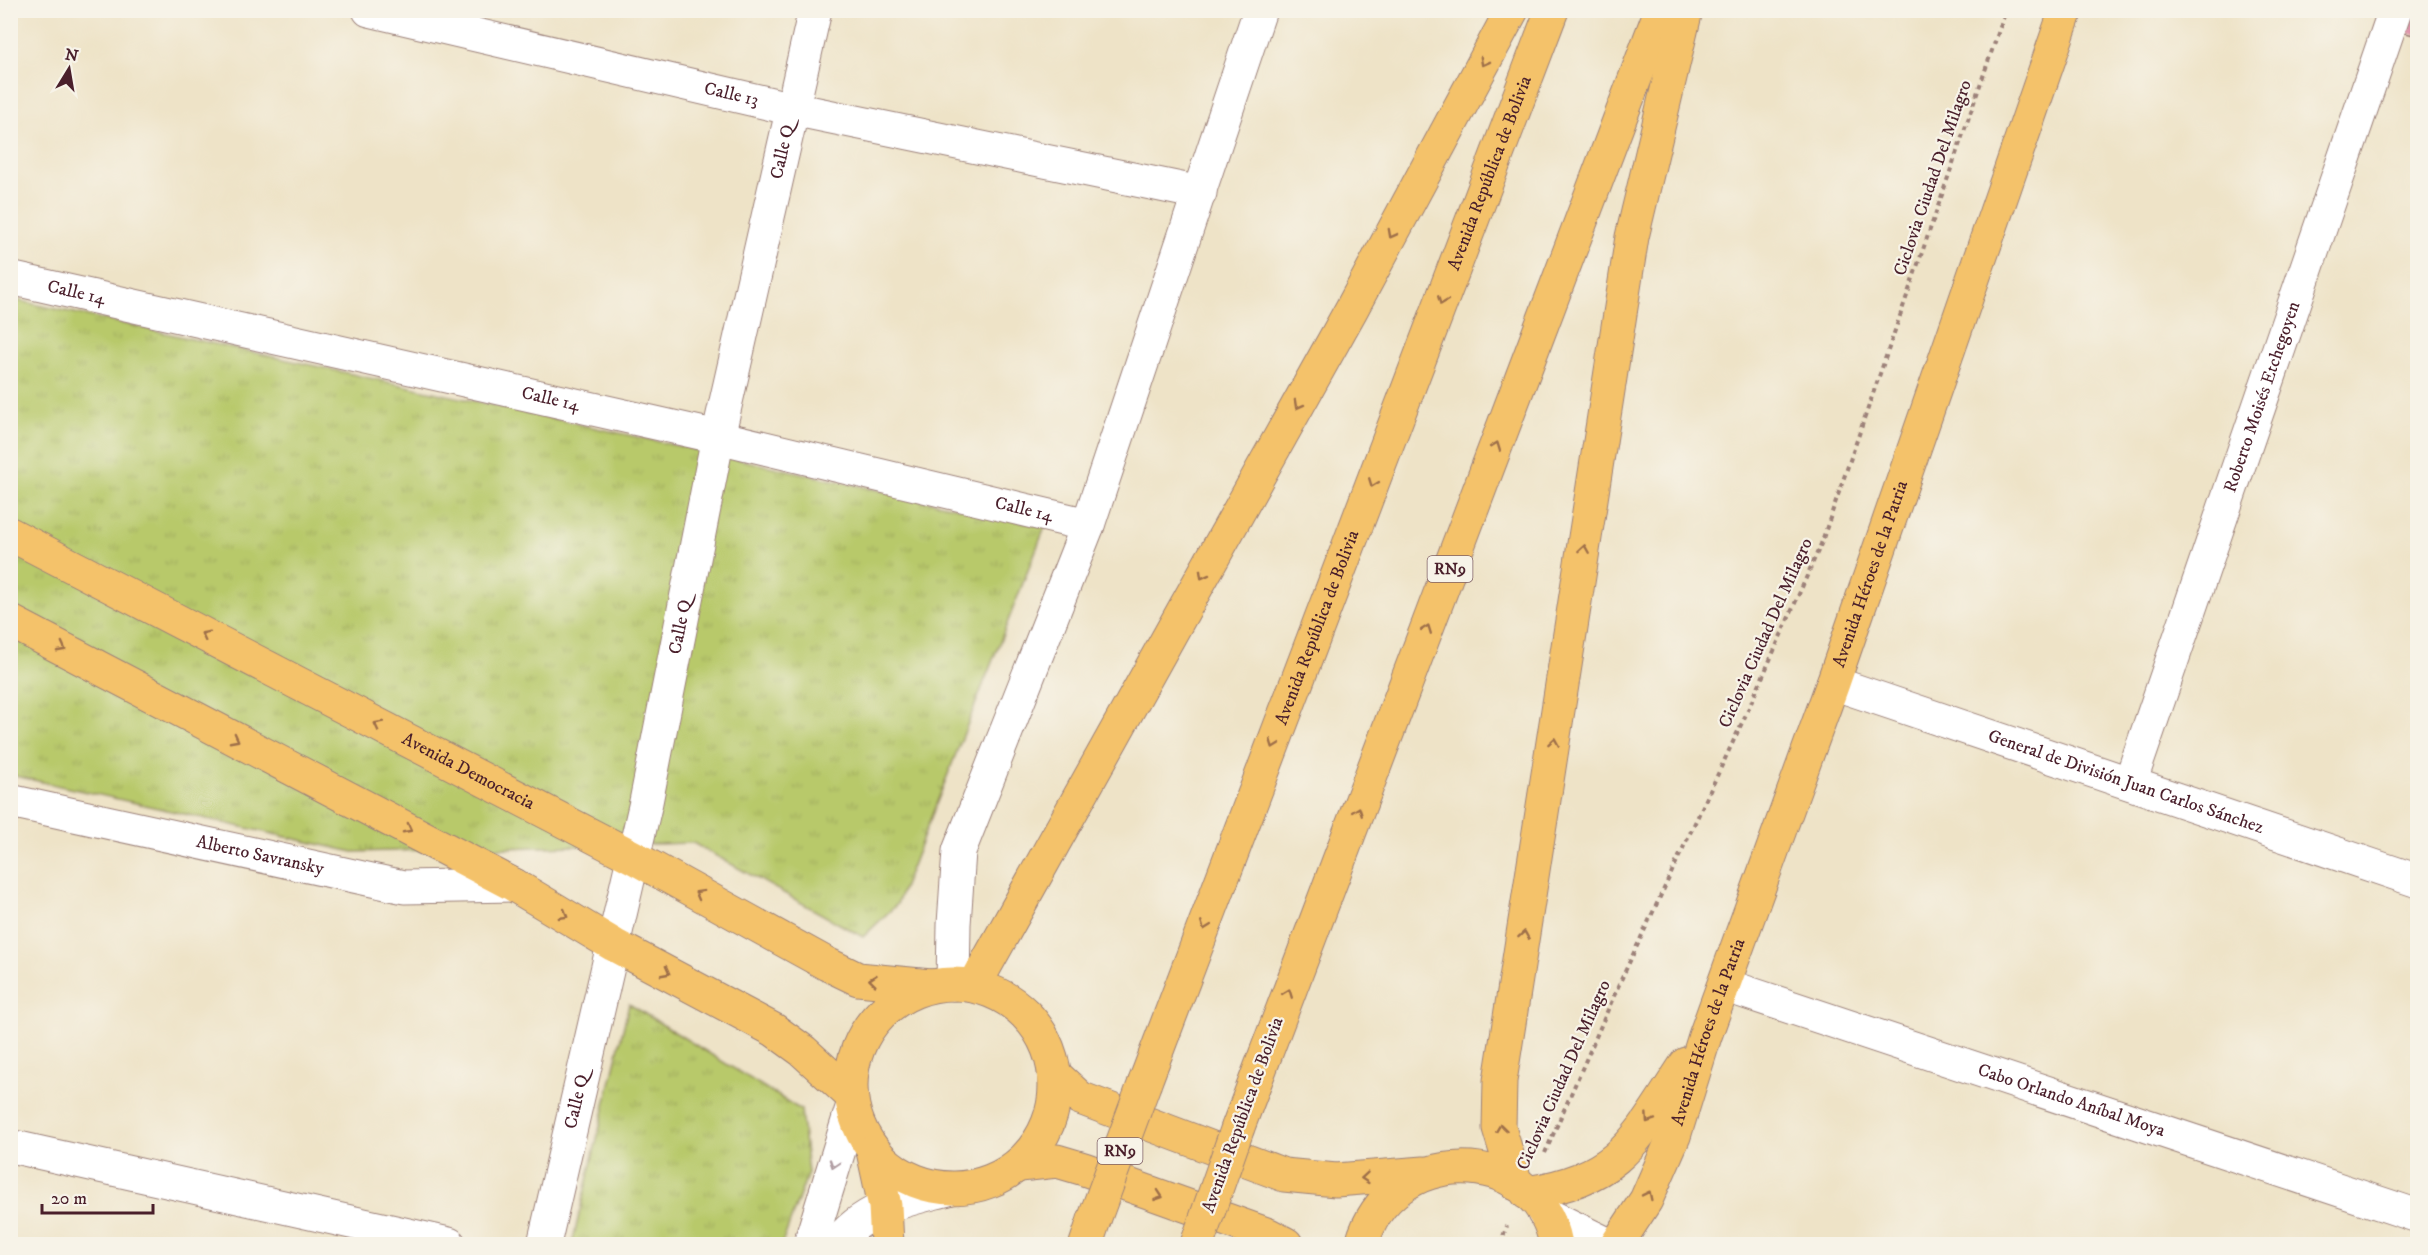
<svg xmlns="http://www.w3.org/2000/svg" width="2428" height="1255" font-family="'IM FELL DW Pica',serif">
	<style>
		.park { fill: url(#park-tufts); stroke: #81744b; stroke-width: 1.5 }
		.building { fill: #db8ba4 }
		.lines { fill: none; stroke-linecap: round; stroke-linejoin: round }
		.minor-casing { stroke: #9c8179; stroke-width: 35 }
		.major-casing { stroke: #9c8179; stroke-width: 35 }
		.path { stroke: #9c8179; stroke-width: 4; stroke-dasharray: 4.5 4.5; stroke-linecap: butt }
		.minor { stroke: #fff; stroke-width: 33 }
		.major { stroke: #f4c26a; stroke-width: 33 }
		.major-bridge-casing { stroke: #9c8179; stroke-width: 35; stroke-linecap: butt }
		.major-bridge { stroke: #f4c26a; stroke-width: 33 }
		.oneway { stroke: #9f704a }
		.oneway2 { stroke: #ae9aa0 }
		.labels { text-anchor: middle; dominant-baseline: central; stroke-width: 4.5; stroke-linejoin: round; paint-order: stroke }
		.shield { fill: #f7f3e8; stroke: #7e5f64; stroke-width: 1.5 }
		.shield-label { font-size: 16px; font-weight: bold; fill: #4a1f2b }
		.street-label { font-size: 18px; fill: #4a1f2b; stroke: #f7f3e8 }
	</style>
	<defs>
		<pattern id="park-tufts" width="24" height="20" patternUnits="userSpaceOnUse" patternTransform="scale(1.5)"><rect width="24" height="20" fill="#b8c96b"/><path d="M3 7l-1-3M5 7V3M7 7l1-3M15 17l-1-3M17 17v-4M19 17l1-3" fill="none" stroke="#a0ac5d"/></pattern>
	</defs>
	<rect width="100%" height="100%" fill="#f7f3e8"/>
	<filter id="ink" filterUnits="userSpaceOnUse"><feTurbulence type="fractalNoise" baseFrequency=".0167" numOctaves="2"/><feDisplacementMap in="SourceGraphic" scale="12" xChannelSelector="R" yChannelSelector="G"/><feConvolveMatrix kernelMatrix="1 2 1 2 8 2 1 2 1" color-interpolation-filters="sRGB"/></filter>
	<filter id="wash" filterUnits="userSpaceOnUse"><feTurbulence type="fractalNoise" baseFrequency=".008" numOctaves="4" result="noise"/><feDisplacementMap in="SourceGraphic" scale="24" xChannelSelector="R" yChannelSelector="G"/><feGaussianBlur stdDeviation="1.35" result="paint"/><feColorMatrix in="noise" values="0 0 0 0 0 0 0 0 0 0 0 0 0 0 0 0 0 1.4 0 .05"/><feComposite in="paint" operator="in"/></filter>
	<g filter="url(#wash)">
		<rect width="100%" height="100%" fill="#eee3c7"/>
		<!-- park -->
		<path class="park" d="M 11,299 L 1045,527 L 897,904 L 863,937 L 693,843 L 353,852 L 11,775 Z
			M 629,1004 L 801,1110 L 808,1173 L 782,1244 L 572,1244 Z"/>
		<g id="blocks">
			<!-- building -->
			<path class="building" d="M 2407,10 L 2418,13 L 2418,36 L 2401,32 Z"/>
		</g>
	</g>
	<g filter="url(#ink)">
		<use href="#blocks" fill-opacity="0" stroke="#9c8179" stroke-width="1.5"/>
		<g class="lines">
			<defs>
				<g id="minor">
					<path id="s1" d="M 369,10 L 793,109 L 1200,193"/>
					<path id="s2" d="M 10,278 L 718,437 L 1088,525"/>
					<path id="s3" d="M 1833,683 L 2418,881"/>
					<path id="s4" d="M 2130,783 L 2395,10"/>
					<path id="s5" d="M 10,801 L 404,887 L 514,885"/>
					<path d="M 953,984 L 954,924 L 959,851 L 1088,525 L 1260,10"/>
					<path id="s6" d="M 1724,985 L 2418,1216"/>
					<path d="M 10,1146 L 449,1244"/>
					<path d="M 1544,1213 L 1607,1244"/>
					<path id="s7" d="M 544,1244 L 646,802 L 718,437 L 815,10"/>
					<path d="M 810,1244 L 852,1108"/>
					<path d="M 837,1244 C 864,1207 906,1200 948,1189"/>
				</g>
				<g id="major">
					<path id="s8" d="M 10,534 L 633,857 L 827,964 L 858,979 L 931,986"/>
					<path d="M 10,621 L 514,885 L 614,945 L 774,1030 L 803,1051 L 850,1094"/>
					<circle cx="953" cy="1086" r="102"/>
					<path d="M 974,986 L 1351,310 L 1512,10"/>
					<path d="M 1056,1076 L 1080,1098 L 1284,1175 L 1336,1180 L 1424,1173"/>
					<path id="s9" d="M 1145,1082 L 1552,10"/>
					<path d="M 1238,1127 L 1661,10"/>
					<path d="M 873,1151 L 885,1206 L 887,1244"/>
					<path d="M 1020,1165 L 1057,1161 L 1084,1169 L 1269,1235 L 1286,1244"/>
					<path d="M 1516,1184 L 1499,1128 L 1500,1081 L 1632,237 L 1686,10"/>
					<path d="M 1527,1193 C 1624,1177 1636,1139 1686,1064"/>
					<path d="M 1086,1244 L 1094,1220"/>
					<path d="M 1362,1244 C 1389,1144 1536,1141 1556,1244"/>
					<path id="s10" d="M 1617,1244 L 1646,1200 L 1674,1136 L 1705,1036 L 1833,683 L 2066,10"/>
				</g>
			</defs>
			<!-- minor casing -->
			<use href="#minor" class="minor-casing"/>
			<!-- major casing -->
			<use href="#major" class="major-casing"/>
			<!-- path -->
			<path class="path" d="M 1545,1153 L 1621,980 L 1748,710 L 1821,544 L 2006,10
				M 1500,1244 L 1507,1226"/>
			<!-- minor -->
			<use href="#minor" class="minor"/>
			<!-- major -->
			<use href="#major" class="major"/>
			<defs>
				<path id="major-bridge" d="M 1094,1220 L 1145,1082
					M 1197,1244 L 1238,1127"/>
			</defs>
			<!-- major-bridge casing -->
			<use href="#major-bridge" class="major-bridge-casing"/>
			<!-- major-bridge -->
			<use href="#major-bridge" class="major-bridge"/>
		</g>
		<!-- one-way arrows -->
		<defs><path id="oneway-chevron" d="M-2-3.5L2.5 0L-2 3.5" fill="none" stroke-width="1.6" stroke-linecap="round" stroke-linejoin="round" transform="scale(1.5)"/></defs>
		<g class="oneway">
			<use href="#oneway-chevron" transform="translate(1484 62) rotate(118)"/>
			<use href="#oneway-chevron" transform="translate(1392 234) rotate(118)"/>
			<use href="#oneway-chevron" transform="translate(1442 301) rotate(111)"/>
			<use href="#oneway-chevron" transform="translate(1298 405) rotate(119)"/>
			<use href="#oneway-chevron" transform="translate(1496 446) rotate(-69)"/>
			<use href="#oneway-chevron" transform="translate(1373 483) rotate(111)"/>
			<use href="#oneway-chevron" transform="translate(1584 549) rotate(-81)"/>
			<use href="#oneway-chevron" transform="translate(1203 575) rotate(119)"/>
			<use href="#oneway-chevron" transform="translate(1427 629) rotate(-69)"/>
			<use href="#oneway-chevron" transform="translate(205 635) rotate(-153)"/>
			<use href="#oneway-chevron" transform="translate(62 648) rotate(28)"/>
			<use href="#oneway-chevron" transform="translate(378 725) rotate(-153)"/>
			<use href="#oneway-chevron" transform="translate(235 739) rotate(28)"/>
			<use href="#oneway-chevron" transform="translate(1554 742) rotate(-81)"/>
			<use href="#oneway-chevron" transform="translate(1274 744) rotate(111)"/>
			<use href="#oneway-chevron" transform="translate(1358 811) rotate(-69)"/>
			<use href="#oneway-chevron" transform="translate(408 829) rotate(28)"/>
			<use href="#oneway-chevron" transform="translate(699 894) rotate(-151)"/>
			<use href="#oneway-chevron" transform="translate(564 915) rotate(31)"/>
			<use href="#oneway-chevron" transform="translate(1205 926) rotate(111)"/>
			<use href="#oneway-chevron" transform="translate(1524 935) rotate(-81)"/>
			<use href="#oneway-chevron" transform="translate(666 972) rotate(28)"/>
			<use href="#oneway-chevron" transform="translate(873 980) rotate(-174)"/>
			<use href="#oneway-chevron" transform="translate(1288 993) rotate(-69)"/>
			<use href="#oneway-chevron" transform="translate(1649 1119) rotate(124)"/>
			<use href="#oneway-chevron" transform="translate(1501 1128) rotate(-98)"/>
			<use href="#oneway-chevron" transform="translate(1365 1178) rotate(175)"/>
			<use href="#oneway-chevron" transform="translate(1648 1195) rotate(-64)"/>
			<use href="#oneway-chevron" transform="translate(1159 1196) rotate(19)"/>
		</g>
		<use class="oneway2" href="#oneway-chevron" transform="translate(834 1164) rotate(108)"/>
	</g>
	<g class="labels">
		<!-- shield labels -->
		<g class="shield">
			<rect x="1427.5" y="556" width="45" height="26" rx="4.5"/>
			<rect x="1097.5" y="1138" width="45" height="26" rx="4.5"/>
		</g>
		<g class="shield-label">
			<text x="1450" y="569">RN9</text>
			<text x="1120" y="1151">RN9</text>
		</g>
		<!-- street labels -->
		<g class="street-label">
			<text stroke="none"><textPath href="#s1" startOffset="372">Calle 13</textPath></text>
			<text stroke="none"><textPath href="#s7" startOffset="1118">Calle Q</textPath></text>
			<text stroke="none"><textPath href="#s9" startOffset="972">Avenida República de Bolivia</textPath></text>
			<text transform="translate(1933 178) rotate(-71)">Ciclovia Ciudad Del Milagro</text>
			<text stroke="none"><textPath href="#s2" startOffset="68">Calle 14</textPath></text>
			<text stroke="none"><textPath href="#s4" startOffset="408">Roberto Moisés Etchegoyen</textPath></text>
			<text stroke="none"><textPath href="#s2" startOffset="554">Calle 14</textPath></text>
			<text stroke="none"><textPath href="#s2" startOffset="1040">Calle 14</textPath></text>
			<text stroke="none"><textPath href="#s10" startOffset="718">Avenida Héroes de la Patria</textPath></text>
			<text stroke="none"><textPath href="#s9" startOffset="486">Avenida República de Bolivia</textPath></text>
			<text stroke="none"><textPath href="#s7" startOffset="632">Calle Q</textPath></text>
			<text transform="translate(1766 633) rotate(-66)">Ciclovia Ciudad Del Milagro</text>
			<text stroke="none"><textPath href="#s8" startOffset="516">Avenida Democracia</textPath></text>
			<text stroke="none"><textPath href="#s3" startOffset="309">General de División Juan Carlos Sánchez</textPath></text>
			<text stroke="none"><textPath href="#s5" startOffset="256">Alberto Savransky</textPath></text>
			<text stroke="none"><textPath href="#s10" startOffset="232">Avenida Héroes de la Patria</textPath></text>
			<text transform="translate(1564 1075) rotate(-66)">Ciclovia Ciudad Del Milagro</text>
			<text stroke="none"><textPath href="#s6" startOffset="366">Cabo Orlando Aníbal Moya</textPath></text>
			<text stroke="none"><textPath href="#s7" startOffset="146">Calle Q</textPath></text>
			<text transform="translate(1243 1115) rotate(-70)">Avenida República de Bolivia</text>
		</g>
	</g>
	<!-- margin -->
	<rect width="2428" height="1255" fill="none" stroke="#f7f3e8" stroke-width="36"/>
	<!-- north arrow -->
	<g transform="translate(69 69) rotate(11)" stroke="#f7f3e8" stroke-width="4.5" paint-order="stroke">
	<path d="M0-4.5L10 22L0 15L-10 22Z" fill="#4a1f2b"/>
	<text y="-9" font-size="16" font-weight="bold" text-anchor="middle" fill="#4a1f2b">N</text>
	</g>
	<!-- scale -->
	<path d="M42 1204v9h111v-9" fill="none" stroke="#4a1f2b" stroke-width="3"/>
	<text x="51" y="1204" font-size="18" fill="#4a1f2b" stroke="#f7f3e8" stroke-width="4.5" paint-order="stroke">20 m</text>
</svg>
